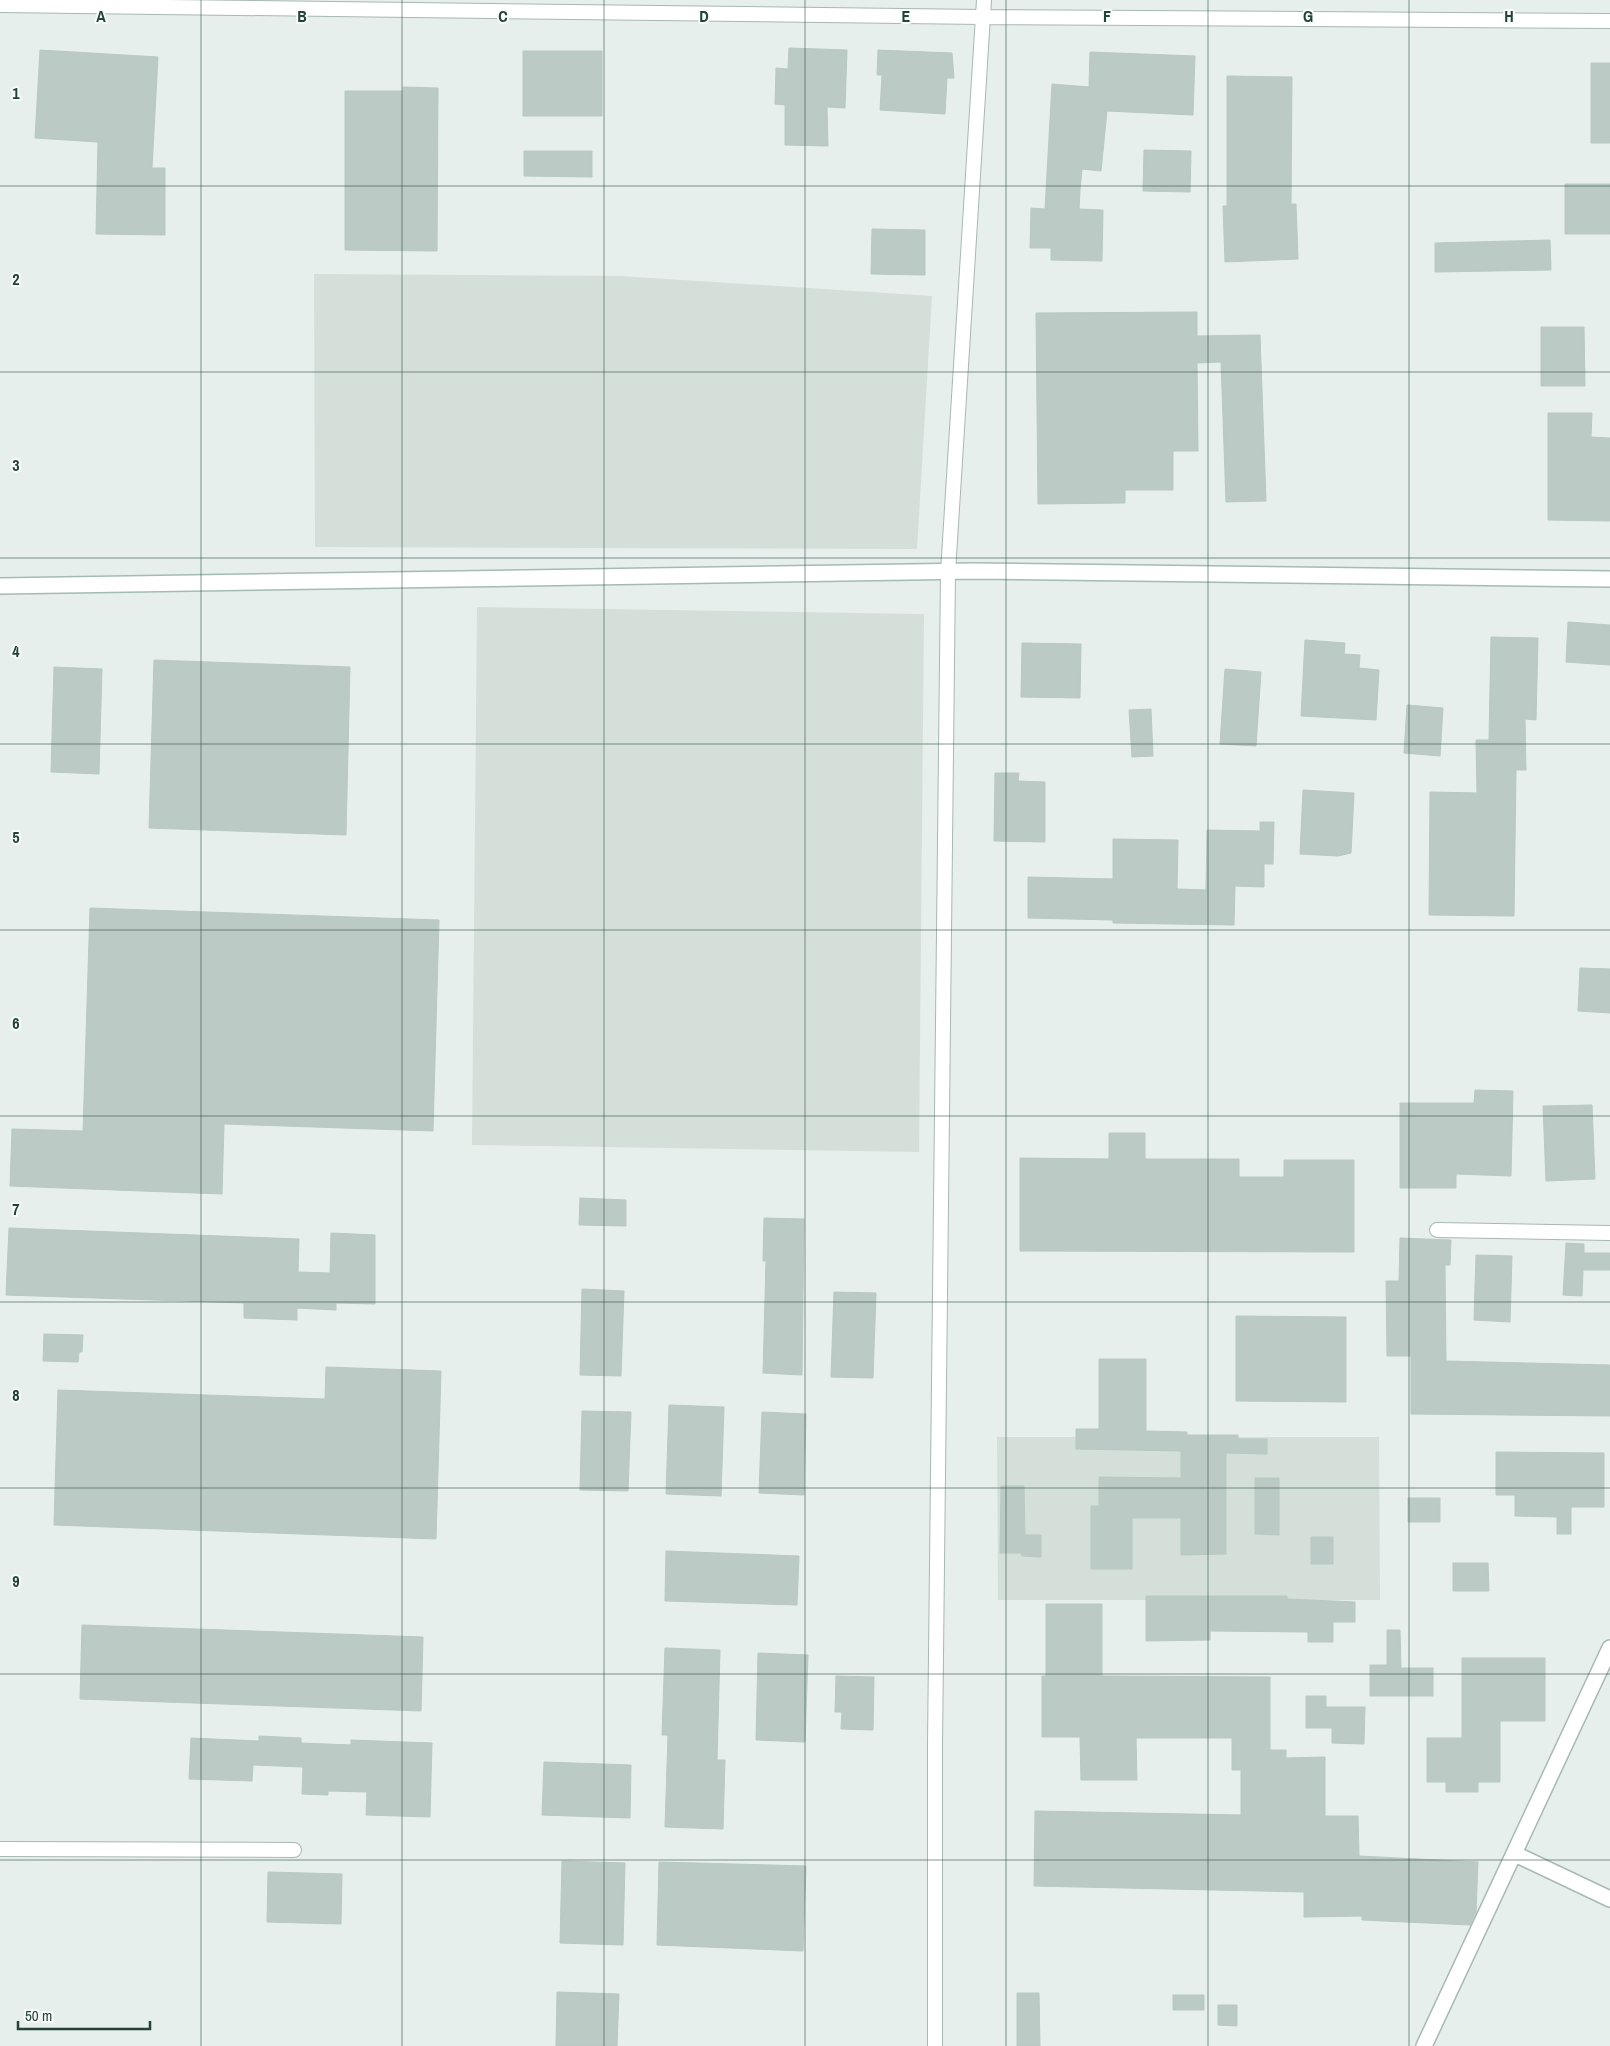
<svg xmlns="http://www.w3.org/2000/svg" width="1610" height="2046" font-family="'Archivo Narrow',sans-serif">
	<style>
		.built { fill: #d4dfda }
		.building { fill: #bbcac4; stroke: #b8c9c2 }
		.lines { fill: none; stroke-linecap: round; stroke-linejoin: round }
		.minor-casing { stroke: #a8b8b2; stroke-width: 16 }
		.tertiary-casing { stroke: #a8b8b2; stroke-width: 18 }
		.secondary-casing { stroke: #a4bbb3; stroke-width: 18 }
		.minor { stroke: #fff; stroke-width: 14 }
		.tertiary { stroke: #fff; stroke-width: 15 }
		.secondary { stroke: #fff; stroke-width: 15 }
		.grid { fill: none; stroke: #24423a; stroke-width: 1; stroke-opacity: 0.55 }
		.grid-label { font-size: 16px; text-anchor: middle; font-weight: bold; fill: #24423a; stroke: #f7fbf9; stroke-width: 4; stroke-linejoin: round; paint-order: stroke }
	</style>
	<rect width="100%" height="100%" fill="#e6efeb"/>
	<!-- built -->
	<path class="built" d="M 314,274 L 620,276 L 932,296 L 917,549 L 315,547 Z
		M 477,607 L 924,614 L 919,1152 L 472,1145 Z
		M 997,1437 L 1379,1437 L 1380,1600 L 998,1600 Z"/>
	<!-- building -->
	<path class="building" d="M 789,48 L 847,50 L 845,108 L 827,107 L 828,146 L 785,145 L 785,105 L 775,104 L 776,68 L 788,69 Z
		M 40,50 L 158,57 L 152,168 L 165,168 L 165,235 L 96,234 L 98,142 L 35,138 Z
		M 878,50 L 952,53 L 954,78 L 947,78 L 945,114 L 880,110 L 882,75 L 877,75 Z
		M 523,51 L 602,51 L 602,116 L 523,116 Z
		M 1090,52 L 1195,56 L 1193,115 L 1107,111 L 1101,171 L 1082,169 L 1080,190 L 1079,209 L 1103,210 L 1102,261 L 1051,260 L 1051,248 L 1030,248 L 1031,208 L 1045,209 L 1052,84 L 1089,87 Z
		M 1591,63 L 1610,63 L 1610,143 L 1591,143 Z
		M 1227,76 L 1292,77 L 1291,204 L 1296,204 L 1298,259 L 1225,262 L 1223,206 L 1227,206 Z
		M 403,87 L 438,88 L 437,251 L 345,250 L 345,91 L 403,91 Z
		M 1144,150 L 1191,151 L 1190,192 L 1143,191 Z
		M 524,151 L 592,151 L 592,177 L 524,176 Z
		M 1565,184 L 1610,184 L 1610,234 L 1565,234 Z
		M 872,229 L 925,230 L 925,275 L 871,274 Z
		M 1550,240 L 1551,270 L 1435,272 L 1435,243 Z
		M 1197,312 L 1197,336 L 1260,335 L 1266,501 L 1226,502 L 1221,362 L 1197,363 L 1198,451 L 1173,451 L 1173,490 L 1125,490 L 1125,503 L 1038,504 L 1036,313 Z
		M 1541,327 L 1584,327 L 1585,386 L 1541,386 Z
		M 1548,413 L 1592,413 L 1591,437 L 1610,438 L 1610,521 L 1548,520 Z
		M 1568,622 L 1610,625 L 1610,665 L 1566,662 Z
		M 1491,637 L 1538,638 L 1536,720 L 1525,719 L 1526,770 L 1516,770 L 1514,916 L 1429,915 L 1430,792 L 1477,793 L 1476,740 L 1489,740 Z
		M 1305,640 L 1345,643 L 1344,654 L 1360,655 L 1359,668 L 1379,670 L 1376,720 L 1301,716 Z
		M 1022,643 L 1081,644 L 1080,698 L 1021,697 Z
		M 154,660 L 350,667 L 346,835 L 149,828 Z
		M 54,667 L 102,669 L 99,774 L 51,772 Z
		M 1225,669 L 1261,672 L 1256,746 L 1220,744 Z
		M 1407,705 L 1443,708 L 1440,756 L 1404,753 Z
		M 1151,709 L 1153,756 L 1132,757 L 1129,710 Z
		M 995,773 L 1019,773 L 1018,781 L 1045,782 L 1045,842 L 994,841 Z
		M 1303,790 L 1354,793 L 1351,853 L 1338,856 L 1300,854 Z
		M 1260,822 L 1274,822 L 1273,864 L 1264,864 L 1264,887 L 1235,886 L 1234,925 L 1113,923 L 1113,920 L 1028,918 L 1028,877 L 1113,879 L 1113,839 L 1178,840 L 1177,889 L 1206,890 L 1207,830 L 1260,831 Z
		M 90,908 L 439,920 L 433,1131 L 224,1124 L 222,1194 L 10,1186 L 12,1129 L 83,1131 Z
		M 1580,968 L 1610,969 L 1610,1013 L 1578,1011 Z
		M 1475,1090 L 1513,1091 L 1511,1176 L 1456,1174 L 1456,1188 L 1400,1188 L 1400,1103 L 1474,1103 Z
		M 1592,1105 L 1595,1179 L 1546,1181 L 1543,1106 Z
		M 1109,1133 L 1145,1133 L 1145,1159 L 1239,1159 L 1239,1177 L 1284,1177 L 1284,1160 L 1354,1160 L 1354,1252 L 1020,1251 L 1020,1158 L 1109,1159 Z
		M 580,1198 L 626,1200 L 626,1226 L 579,1225 Z
		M 764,1218 L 804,1219 L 802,1375 L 763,1373 L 766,1261 L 763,1261 Z
		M 9,1228 L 299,1239 L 298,1272 L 330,1273 L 331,1233 L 375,1235 L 375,1304 L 336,1303 L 336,1310 L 297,1308 L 297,1320 L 244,1318 L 244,1303 L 6,1295 Z
		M 1400,1238 L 1451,1240 L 1450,1265 L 1445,1265 L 1446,1361 L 1610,1365 L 1610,1416 L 1411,1414 L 1411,1356 L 1387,1356 L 1386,1281 L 1399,1281 Z
		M 1566,1243 L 1584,1244 L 1584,1253 L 1610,1253 L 1610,1270 L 1583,1270 L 1582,1296 L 1563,1295 Z
		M 1476,1255 L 1512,1256 L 1510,1322 L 1474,1320 Z
		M 582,1289 L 624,1291 L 621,1376 L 580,1375 Z
		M 834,1292 L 876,1293 L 873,1378 L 831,1377 Z
		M 1236,1316 L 1346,1317 L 1346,1402 L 1236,1401 Z
		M 44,1334 L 83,1335 L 82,1352 L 79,1352 L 78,1362 L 43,1361 Z
		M 1099,1359 L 1146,1359 L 1146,1431 L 1187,1432 L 1187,1435 L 1238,1435 L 1238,1439 L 1267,1439 L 1267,1454 L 1226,1453 L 1226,1554 L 1181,1555 L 1181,1518 L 1132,1518 L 1132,1569 L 1091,1569 L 1091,1506 L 1099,1506 L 1099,1477 L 1181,1478 L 1181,1451 L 1076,1449 L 1076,1429 L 1099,1429 Z
		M 326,1367 L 441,1371 L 436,1539 L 54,1525 L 58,1390 L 325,1399 Z
		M 669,1405 L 724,1407 L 721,1496 L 666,1494 Z
		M 582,1411 L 631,1412 L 628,1491 L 580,1490 Z
		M 762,1412 L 806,1414 L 804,1495 L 759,1493 Z
		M 1496,1452 L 1604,1453 L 1604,1507 L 1571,1507 L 1571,1534 L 1557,1534 L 1557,1517 L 1515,1516 L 1515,1495 L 1496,1495 Z
		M 1255,1478 L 1279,1478 L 1279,1535 L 1255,1534 Z
		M 1001,1486 L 1024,1486 L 1025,1535 L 1041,1535 L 1041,1557 L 1022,1556 L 1021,1553 L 1000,1553 Z
		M 1408,1498 L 1440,1498 L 1440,1522 L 1408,1522 Z
		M 1311,1537 L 1333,1537 L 1333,1564 L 1311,1564 Z
		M 666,1551 L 799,1556 L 797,1605 L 665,1601 Z
		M 1453,1563 L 1488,1563 L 1489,1591 L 1453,1591 Z
		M 1146,1596 L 1287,1596 L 1287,1599 L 1355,1602 L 1355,1622 L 1333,1622 L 1333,1642 L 1308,1642 L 1308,1632 L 1210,1631 L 1210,1640 L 1146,1641 Z
		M 1046,1604 L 1102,1604 L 1102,1676 L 1270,1677 L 1270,1750 L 1286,1750 L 1286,1758 L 1325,1757 L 1325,1816 L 1358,1816 L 1359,1856 L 1478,1862 L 1476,1912 L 1470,1925 L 1362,1920 L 1362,1916 L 1304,1917 L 1304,1892 L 1034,1886 L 1035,1811 L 1241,1815 L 1241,1770 L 1232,1770 L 1232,1738 L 1136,1738 L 1137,1780 L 1081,1780 L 1080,1737 L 1042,1737 L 1042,1676 L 1046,1676 Z
		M 82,1625 L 423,1637 L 421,1711 L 80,1699 Z
		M 1387,1630 L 1400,1630 L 1401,1668 L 1433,1668 L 1433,1696 L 1370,1696 L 1370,1665 L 1387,1665 Z
		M 665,1648 L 720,1650 L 717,1760 L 725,1760 L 723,1829 L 665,1827 L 668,1735 L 662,1735 Z
		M 758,1653 L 808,1655 L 805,1742 L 756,1740 Z
		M 1462,1658 L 1545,1658 L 1545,1721 L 1500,1721 L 1500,1782 L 1478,1782 L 1478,1792 L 1446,1792 L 1446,1782 L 1427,1782 L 1427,1738 L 1462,1738 Z
		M 836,1676 L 874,1677 L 873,1730 L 841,1729 L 842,1712 L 835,1712 Z
		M 1306,1696 L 1326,1696 L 1326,1707 L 1365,1707 L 1364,1744 L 1332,1743 L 1332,1728 L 1306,1728 Z
		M 259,1736 L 301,1738 L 301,1743 L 351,1745 L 351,1740 L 432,1743 L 430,1817 L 366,1815 L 367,1792 L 328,1791 L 328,1795 L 302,1794 L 303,1767 L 253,1765 L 252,1781 L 189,1779 L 191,1738 L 259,1741 Z
		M 544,1762 L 631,1765 L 630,1818 L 542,1815 Z
		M 562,1861 L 625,1863 L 623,1945 L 560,1943 Z
		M 659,1862 L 806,1866 L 803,1951 L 657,1945 Z
		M 268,1872 L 342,1874 L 341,1924 L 267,1922 Z
		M 557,1992 L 619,1994 L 617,2046 L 556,2046 Z
		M 1017,1993 L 1039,1993 L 1040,2046 L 1017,2046 Z
		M 1173,1995 L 1204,1995 L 1204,2010 L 1173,2010 Z
		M 1218,2005 L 1237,2005 L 1237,2026 L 1218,2025 Z"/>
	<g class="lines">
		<defs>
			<path id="minor" d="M 0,5 L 983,17 L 1610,21
				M 1437,1230 L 1610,1233
				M 0,1849 L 294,1850
				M 935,2046 L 935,1745 L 948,572 L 984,0"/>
			<path id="tertiary" d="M 1515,1854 L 1610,1899
				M 1424,2046 L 1610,1648"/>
			<path id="secondary" d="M 0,586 L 974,571 L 1610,579"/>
		</defs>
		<!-- minor casing -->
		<use href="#minor" class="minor-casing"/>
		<!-- tertiary casing -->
		<use href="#tertiary" class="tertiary-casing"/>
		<!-- secondary casing -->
		<use href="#secondary" class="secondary-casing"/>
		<!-- minor -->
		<use href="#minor" class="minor"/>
		<!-- tertiary -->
		<use href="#tertiary" class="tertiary"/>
		<!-- secondary -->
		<use href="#secondary" class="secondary"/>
	</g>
	<!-- grid -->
	<path class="grid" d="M 201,0 L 201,2046M 402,0 L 402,2046M 604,0 L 604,2046M 805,0 L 805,2046M 1006,0 L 1006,2046M 1208,0 L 1208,2046M 1409,0 L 1409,2046M 0,186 L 1610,186M 0,372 L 1610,372M 0,558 L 1610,558M 0,744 L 1610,744M 0,930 L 1610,930M 0,1116 L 1610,1116M 0,1302 L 1610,1302M 0,1488 L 1610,1488M 0,1674 L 1610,1674M 0,1860 L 1610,1860"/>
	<g class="grid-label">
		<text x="101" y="22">A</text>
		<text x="302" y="22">B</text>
		<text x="503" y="22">C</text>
		<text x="704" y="22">D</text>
		<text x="906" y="22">E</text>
		<text x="1107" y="22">F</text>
		<text x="1308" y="22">G</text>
		<text x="1509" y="22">H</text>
		<text x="16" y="99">1</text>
		<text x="16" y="285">2</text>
		<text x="16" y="471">3</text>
		<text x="16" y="657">4</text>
		<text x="16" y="843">5</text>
		<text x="16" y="1029">6</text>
		<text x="16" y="1215">7</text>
		<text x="16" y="1401">8</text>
		<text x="16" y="1587">9</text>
	</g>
	<!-- scale -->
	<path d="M18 2021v8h132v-8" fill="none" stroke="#24423a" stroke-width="2.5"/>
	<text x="25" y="2021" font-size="15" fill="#24423a" stroke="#f7fbf9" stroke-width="4" paint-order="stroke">50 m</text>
</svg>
